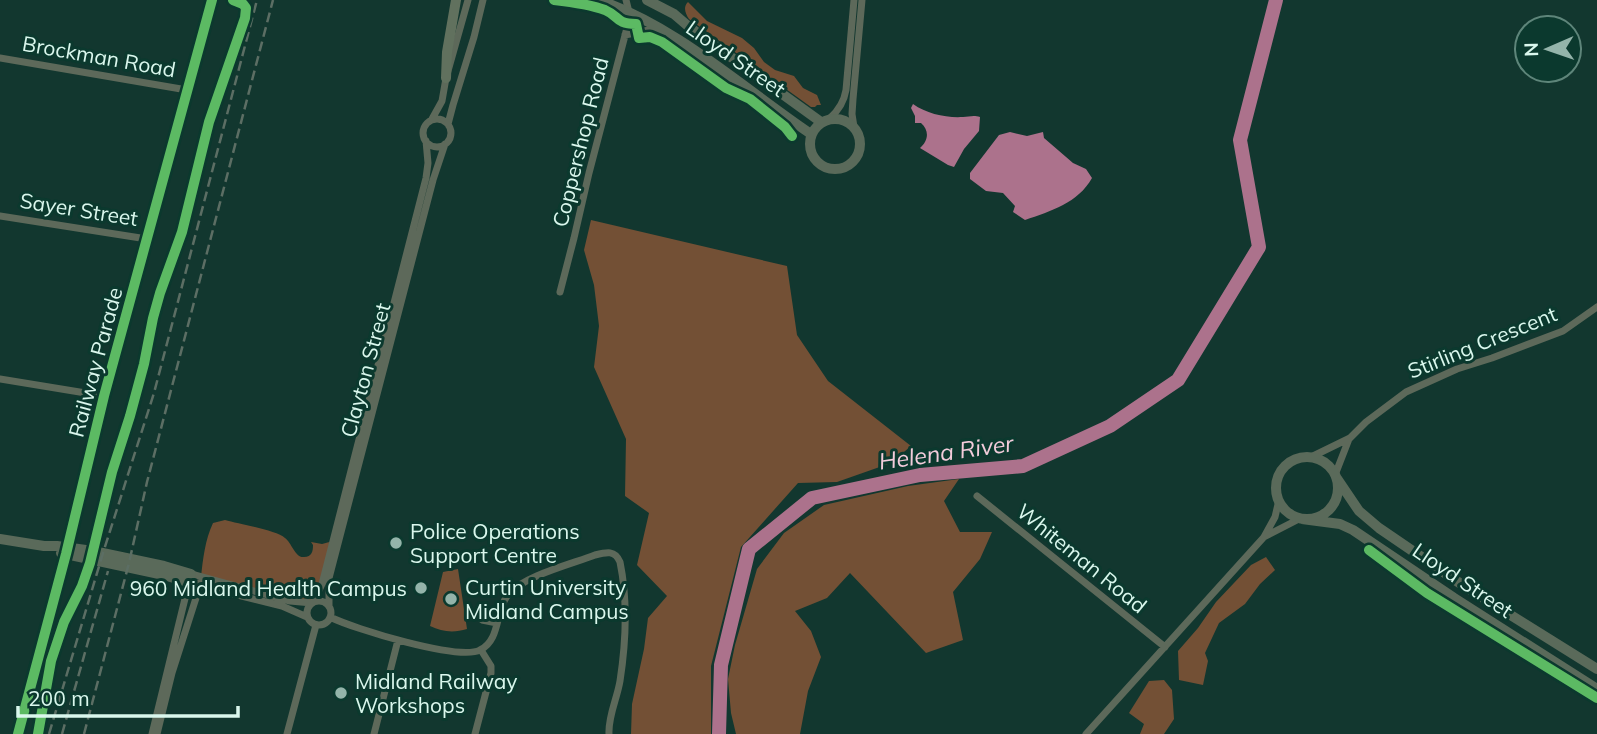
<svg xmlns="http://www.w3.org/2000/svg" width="1597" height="734" font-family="Mulish,sans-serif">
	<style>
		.green { fill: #735035 }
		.water { fill: #ac728c }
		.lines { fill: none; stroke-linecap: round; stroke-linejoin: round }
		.river { stroke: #ac728c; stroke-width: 14 }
		.street { stroke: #5d695a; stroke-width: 7 }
		.secondary { stroke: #5a6a5a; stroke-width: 10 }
		.primary { stroke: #61715e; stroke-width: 10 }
		.rail { stroke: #5c6e64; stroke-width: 2.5; stroke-dasharray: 10 5; stroke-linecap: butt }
		.cycleway-casing { stroke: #0b392e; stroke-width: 15 }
		.cycleway { stroke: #5cba63; stroke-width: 10 }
		.poi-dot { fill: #94b4aa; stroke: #0b392e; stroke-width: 2.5 }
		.labels { text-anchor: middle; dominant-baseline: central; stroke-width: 6; stroke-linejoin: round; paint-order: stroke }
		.street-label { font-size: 21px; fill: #daf7ed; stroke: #0b392e }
		.poi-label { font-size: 21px; fill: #daf7ed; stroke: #0b392e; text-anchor: start }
		.water-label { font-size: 23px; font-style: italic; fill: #f3ccdb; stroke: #0b392e }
	</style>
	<rect width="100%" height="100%" fill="#12372f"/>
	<!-- green -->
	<path class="green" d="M 688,2 L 707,21 L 742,38 L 754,48 L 764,62 L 775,70 L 794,76 L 803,88 L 817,95 L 821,105 L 817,105 L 815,107 L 811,107 L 689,19 C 685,13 683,7 688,2 Z
		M 591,220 L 787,266 L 797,335 L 828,381 L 911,446 L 891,463 L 837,482 L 798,483 L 741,547 L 711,666 L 711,734 L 631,734 L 632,704 L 644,649 L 648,618 L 667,596 L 637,565 L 649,513 L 625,496 L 626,439 L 594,367 L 599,326 L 594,285 L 584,250 Z
		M 959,479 L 944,501 L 960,532 L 992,532 L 980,559 L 953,592 L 963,640 L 926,653 L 850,573 L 827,598 L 795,611 L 811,631 L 821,657 L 808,691 L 800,734 L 736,734 L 731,713 L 728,679 L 735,645 L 757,569 L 784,533 L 824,505 L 908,486 Z
		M 225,520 C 239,524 276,530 285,538 C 292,543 295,558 304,557 C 312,557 313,551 313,545 L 311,542 L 322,544 L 333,541 L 322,584 L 312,603 L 201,577 C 203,559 205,540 213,523 Z
		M 1266,557 L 1275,570 L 1260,584 L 1245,604 L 1219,623 L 1205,653 L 1208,661 L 1203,685 L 1179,680 L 1178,651 L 1198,628 L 1216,602 L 1251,565 Z
		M 458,569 L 467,629 C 454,633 442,632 430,626 L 443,572 Z
		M 1164,680 L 1172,690 L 1174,719 L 1164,734 L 1140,734 L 1144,724 L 1129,713 L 1149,681 Z"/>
	<!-- water -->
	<path class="water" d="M 913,104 C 927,114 946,118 963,117 C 969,117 973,115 980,117 L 979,131 L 964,149 L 954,167 L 948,165 L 920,148 C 928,141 930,131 921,123 L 915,123 L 915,116 L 911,108 Z
		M 1010,132 L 1027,136 L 1043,132 L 1044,138 L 1073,163 L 1086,169 L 1092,178 C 1078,203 1051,211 1025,220 L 1013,212 L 1015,206 L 1003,193 L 986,191 L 970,179 L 970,173 L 999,135 Z"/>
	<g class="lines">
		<!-- river -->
		<path class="river" d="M 719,734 L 721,665 L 749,549 L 812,498 L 920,475 L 1023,466 L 1110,426 L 1178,380 L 1259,247 L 1240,140 L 1276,0"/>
		<!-- street -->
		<path class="street" d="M 625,35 L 649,30 L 658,34 L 721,77 L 731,79
			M 0,58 L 187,90
			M 830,118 C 839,110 844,102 846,90 L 854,0
			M 432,119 L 442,101 L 446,78 L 468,0
			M423 133a14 14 0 1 1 28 0a14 14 0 1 1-28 0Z
			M 448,124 L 453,105 L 474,37 L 483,0
			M 854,127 L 852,114 L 853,99 L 862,0
			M 0,216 L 147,239
			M 560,292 L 574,238 L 589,173 L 628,24 L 629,12 L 626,0
			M 0,379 L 104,396
			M 1311,457 L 1350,438 L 1366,422 L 1406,392 L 1457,369 L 1492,358 L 1563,331 L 1597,307
			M 1335,475 L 1349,439
			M 977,496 L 1165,647
			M 1264,537 L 1299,519
			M 197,585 L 282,606 L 307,617
			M307 613a12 12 0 1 1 24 0a12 12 0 1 1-24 0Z
			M 314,601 L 322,584 L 426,178 L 428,163 L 426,141
			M 329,606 L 329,578 L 433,180 L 445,144
			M 479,616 L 482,620 L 497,623
			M 330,617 C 354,629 459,661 480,650 C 501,640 495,610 508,595 C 523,576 572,564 595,555 C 607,552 615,550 620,562 C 628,601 626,642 620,681 C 617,699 608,716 609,734
			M 152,734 L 191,574 L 290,601 L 312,603
			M 157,734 L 172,673 L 196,598 L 201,577
			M 287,734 L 316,625
			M 374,734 L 398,640
			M 475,734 L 491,673 L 491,666 L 481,650
			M 1086,734 L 1264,537 L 1275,517 L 1279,500"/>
		<!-- secondary -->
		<path class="secondary" d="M 598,0 C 675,25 744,89 811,134
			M 647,0 L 674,14 L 688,26 L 821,122
			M810 144a25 25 0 1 1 50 0a25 25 0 1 1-50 0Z
			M1276 488a31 31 0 1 1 62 0a31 31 0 1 1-62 0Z
			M 1336,477 L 1359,511 L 1379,528 L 1461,584 L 1597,669
			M 1302,519 L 1340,524 L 1353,530 L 1454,598 L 1597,689
			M 0,539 L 44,546 L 57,546 L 93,551 L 164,566 L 191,574
			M 61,553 L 164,575 L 190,583
			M 18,734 L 66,554 L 104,396 L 212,0"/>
		<!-- primary -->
		<path class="primary" d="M 446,78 L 447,52 L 456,0"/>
		<!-- rail -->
		<path class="rail" d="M 49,734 L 103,553 L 154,393 L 257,0
			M 62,734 L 108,571
			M 84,734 L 129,563 L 147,482 L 273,0"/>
		<defs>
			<path id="cycleway" d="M 554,0 C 572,2 589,4 605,10 C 621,17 614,23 636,24 L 639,38 L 650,37 L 662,42 L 726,88 L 750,99 L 785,127 L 792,136
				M 1369,550 L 1427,593 L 1597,698
				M 18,734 L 66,554 L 104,396 L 212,0
				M 38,734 L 51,661 L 64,622 L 82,586 L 90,563 L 112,472 L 130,416 L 144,364 L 153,318 L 160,293 L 182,232 L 209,122 L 245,18 L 246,8 L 243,4 L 233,0"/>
		</defs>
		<!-- cycleway casing -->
		<use href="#cycleway" class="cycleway-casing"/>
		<!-- cycleway -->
		<use href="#cycleway" class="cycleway"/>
	</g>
	<!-- markers -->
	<g class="poi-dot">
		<circle cx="396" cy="543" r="7"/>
		<circle cx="421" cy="588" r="7"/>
		<circle cx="451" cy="599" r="7"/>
		<circle cx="341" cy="693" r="7"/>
	</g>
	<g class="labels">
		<!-- street labels -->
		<g class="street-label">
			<text transform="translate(99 56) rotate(10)">Brockman Road</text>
			<text transform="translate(736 58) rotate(35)">Lloyd Street</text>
			<text transform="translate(580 142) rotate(-76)">Coppershop Road</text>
			<text transform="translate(79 209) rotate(9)">Sayer Street</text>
			<text transform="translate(1482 342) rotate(-22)">Stirling Crescent</text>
			<text transform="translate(95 362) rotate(-75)">Railway Parade</text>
			<text transform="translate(365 370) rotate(-75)">Clayton Street</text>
			<text transform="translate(1082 558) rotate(39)">Whiteman Road</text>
			<text transform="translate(1463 580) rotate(34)">Lloyd Street</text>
		</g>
		<!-- poi labels -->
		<g class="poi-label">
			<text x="410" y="531">Police Operations<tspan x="410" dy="24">Support Centre</tspan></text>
			<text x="465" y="587">Curtin University<tspan x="465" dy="24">Midland Campus</tspan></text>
			<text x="407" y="588" text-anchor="end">960 Midland Health Campus</text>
			<text x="355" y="681">Midland Railway<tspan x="355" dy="24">Workshops</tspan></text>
		</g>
		<!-- water labels -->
		<g class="water-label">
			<text transform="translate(946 452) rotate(-8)">Helena River</text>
		</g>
	</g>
	<!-- north arrow -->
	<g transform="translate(1548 49) rotate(268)"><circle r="33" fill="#0b392e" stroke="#5e857a" stroke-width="2"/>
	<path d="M0-5L12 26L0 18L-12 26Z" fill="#94b4aa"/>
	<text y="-10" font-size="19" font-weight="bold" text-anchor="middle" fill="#daf7ed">N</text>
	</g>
	<!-- scale -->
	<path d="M18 706v10h220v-10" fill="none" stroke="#daf7ed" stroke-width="3.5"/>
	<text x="28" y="706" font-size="21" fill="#daf7ed" stroke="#0b392e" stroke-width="5" paint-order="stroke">200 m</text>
</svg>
